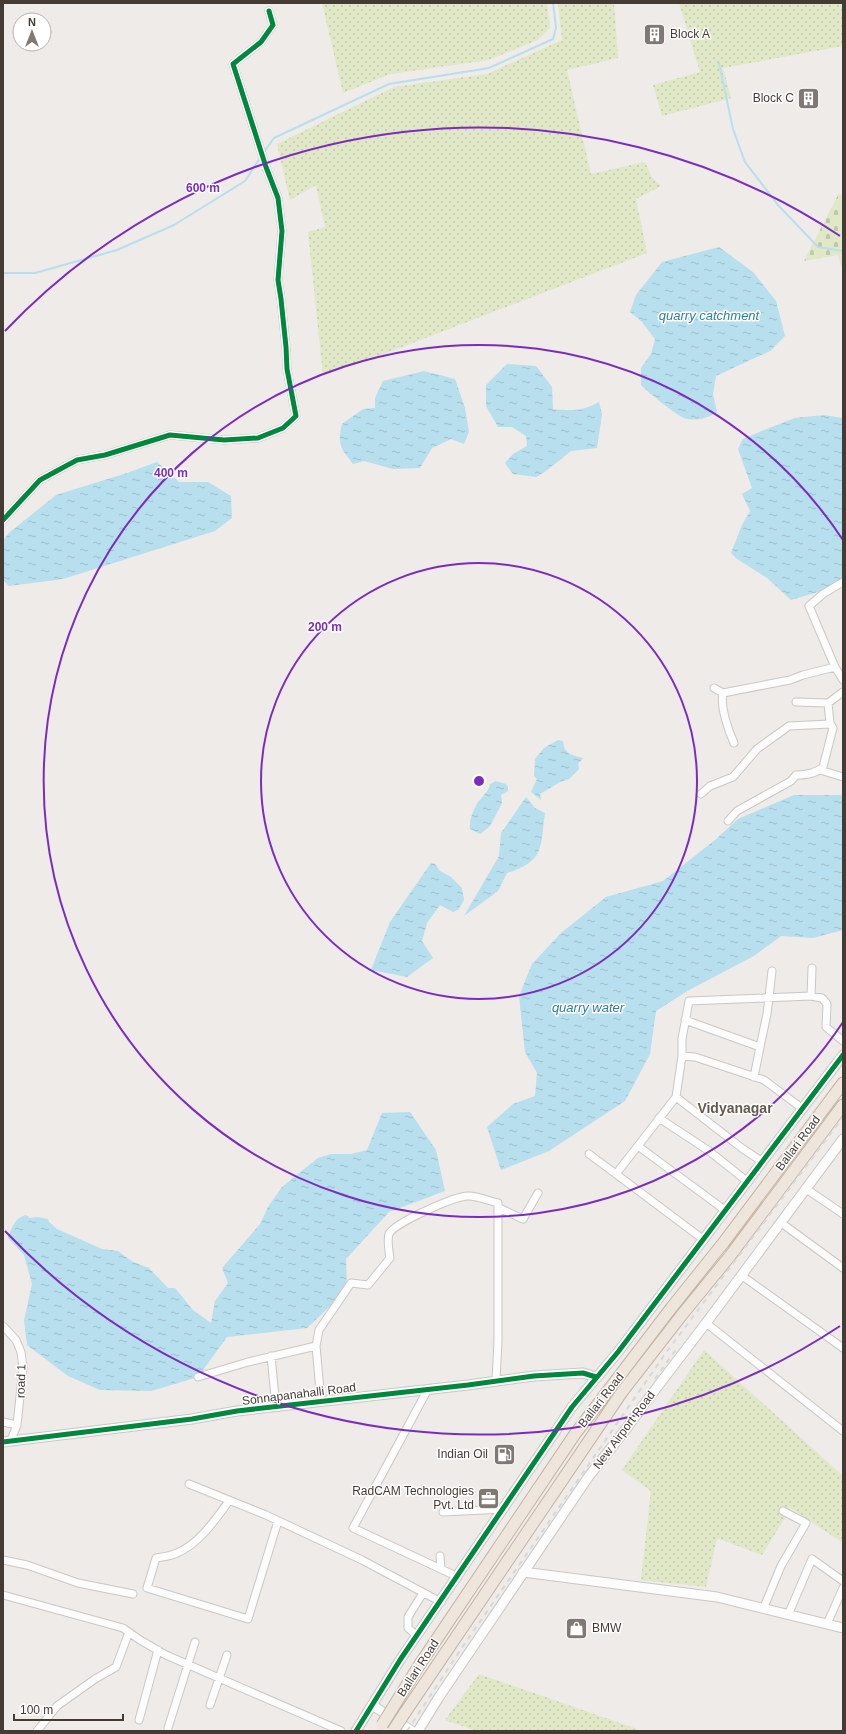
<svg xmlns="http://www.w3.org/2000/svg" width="846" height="1734" font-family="Arial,sans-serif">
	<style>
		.grass { fill: url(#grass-dots) }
		.cemetery { fill: url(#cemetery-stones) }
		.water { fill: url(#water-ripples) }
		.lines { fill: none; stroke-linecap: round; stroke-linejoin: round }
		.stream { stroke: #b7dfed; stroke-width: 2 }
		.minor-casing { stroke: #cbc7c4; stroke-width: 9 }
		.tertiary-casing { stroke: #cbc7c4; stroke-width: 11 }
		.trunk-casing { stroke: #c6b4a3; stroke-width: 13 }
		.minor { stroke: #fcfcfc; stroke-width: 7 }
		.tertiary { stroke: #fcfcfc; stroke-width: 9 }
		.trunk { stroke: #eee6dd; stroke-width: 11 }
		.rail { stroke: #d8d7d7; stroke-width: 2; stroke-dasharray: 5 5; stroke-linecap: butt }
		.trunk-bridge-casing { stroke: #c6b4a3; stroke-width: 13; stroke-linecap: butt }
		.trunk-bridge { stroke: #eee6dd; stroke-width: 11 }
		.cycleway-casing { stroke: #fff; stroke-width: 8 }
		.cycleway { stroke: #00873e; stroke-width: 5 }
		.ring { fill: none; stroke: #7b2cbf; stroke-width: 2 }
		.labels { text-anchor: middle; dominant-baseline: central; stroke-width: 3; stroke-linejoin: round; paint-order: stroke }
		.poi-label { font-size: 12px; fill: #443b34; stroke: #fff; text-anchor: end }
		.street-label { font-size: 12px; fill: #443b34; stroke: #fff }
		.water-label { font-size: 13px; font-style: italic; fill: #2c7e9e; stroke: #fff }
		.quarter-label { font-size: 14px; font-weight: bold; fill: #66584b; stroke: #fff }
		.centre { fill: #7b2cbf; stroke: #fff; stroke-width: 2 }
		.ring-label { font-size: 12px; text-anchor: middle; font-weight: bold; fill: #7b2cbf; stroke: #fff; stroke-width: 3; stroke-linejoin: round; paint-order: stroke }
	</style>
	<defs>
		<pattern id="grass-dots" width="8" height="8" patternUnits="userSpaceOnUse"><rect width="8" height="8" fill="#e0e8c7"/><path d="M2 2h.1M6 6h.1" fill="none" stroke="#c1c8ac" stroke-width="1.8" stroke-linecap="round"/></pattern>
		<pattern id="cemetery-stones" width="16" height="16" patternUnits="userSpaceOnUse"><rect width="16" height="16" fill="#e0e8c7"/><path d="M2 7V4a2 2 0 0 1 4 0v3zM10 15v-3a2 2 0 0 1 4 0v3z" fill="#c1c8ac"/></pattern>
		<pattern id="water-ripples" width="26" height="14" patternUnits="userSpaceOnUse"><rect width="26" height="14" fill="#b7dfed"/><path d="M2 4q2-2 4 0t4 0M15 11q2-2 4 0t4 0" fill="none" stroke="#9fc0cc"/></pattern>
	</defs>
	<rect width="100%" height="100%" fill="#eeebe8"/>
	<!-- grass -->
	<path class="grass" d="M 322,3 L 547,3 L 550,28 L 538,40 L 488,60 L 390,74 L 343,93 Z
		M 558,3 L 614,3 L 618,58 L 567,70 L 591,174 L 645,162 L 652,178 L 661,186 L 636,199 L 647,253 L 368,360 L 323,375 L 308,232 L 325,227 L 316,185 L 290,200 L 277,144 L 394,87 L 487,74 L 562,40 Z
		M 679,3 L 843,3 L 843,46 L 723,68 L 731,98 L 662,116 L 653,85 L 700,72 Z
		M 704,1350 L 843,1476 L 843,1543 L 791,1508 L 762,1555 L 717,1538 L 706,1587 L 641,1580 L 651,1491 L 622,1470 Z
		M 479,1674 L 637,1729 L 636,1731 L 477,1731 L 445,1720 Z"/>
	<!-- cemetery -->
	<path class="cemetery" d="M 839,193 L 843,197 L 843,272 L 838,255 L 804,261 Z"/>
	<!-- water -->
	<path class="water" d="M 719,247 L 753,272 L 776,301 L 785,336 L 770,351 L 716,376 L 713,394 L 717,412 C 708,418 698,421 687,419 C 679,418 648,392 641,385 L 641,368 L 651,354 L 655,339 L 642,322 L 630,312 L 636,295 L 662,262 Z
		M 507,364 L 536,366 L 552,387 L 553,409 C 570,411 584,411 599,402 L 602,414 L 597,448 L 571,451 L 546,471 L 536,477 L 513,474 L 505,463 L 513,454 L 527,446 L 526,436 L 512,427 L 498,427 L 486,406 L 486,385 Z
		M 424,371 L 455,379 L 465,408 L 469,432 L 464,444 L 451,439 L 432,448 L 420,468 L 393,469 L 364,461 L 353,464 C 341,448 337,445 342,424 L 363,409 L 375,408 L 375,398 L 383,381 Z
		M 824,415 L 843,418 L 843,578 L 821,591 L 791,600 L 767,578 L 737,559 L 731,553 L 742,525 L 750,511 L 742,494 L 752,488 L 738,449 L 743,439 L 764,430 L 795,418 Z
		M 157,462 L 179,482 L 208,482 L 231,496 L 232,518 L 215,531 L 63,579 L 9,586 L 3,580 L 3,540 L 10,532 L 56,495 L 127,473 Z
		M 558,740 L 563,741 C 564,754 571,755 583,758 L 578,764 L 579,769 L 569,779 L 560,782 L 540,794 L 541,800 L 531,792 L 537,779 L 534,776 L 535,759 L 544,748 Z
		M 496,781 L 506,784 L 508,787 L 508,791 L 501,795 L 502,803 L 490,826 L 480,834 L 470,829 C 469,820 474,807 480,800 C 484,794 489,791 490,784 Z
		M 794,795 L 843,795 L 843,930 L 813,938 L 781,936 L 754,956 L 689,990 L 656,1011 L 650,1054 L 625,1101 L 549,1151 L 501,1170 L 487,1127 L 513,1104 L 535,1096 L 537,1073 L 525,1052 L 519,996 L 532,964 L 561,933 L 606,897 L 663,881 L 715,840 L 738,819 Z
		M 526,797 L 535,808 L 545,813 C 540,848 545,861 507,873 L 498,891 L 464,916 L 499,856 L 501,833 Z
		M 431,863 L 435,864 L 440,871 L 451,877 L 462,888 L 464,900 L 458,910 L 453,912 L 440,905 L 427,923 L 422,941 L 433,958 L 407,977 L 371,970 L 390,922 Z
		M 410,1112 L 436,1150 L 445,1191 L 389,1212 L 346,1259 L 347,1290 L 307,1328 L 227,1337 L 198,1377 L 151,1391 L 100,1390 L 68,1376 L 27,1345 L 24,1320 L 32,1284 L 24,1255 L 8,1238 C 12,1228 14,1218 26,1215 L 30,1218 L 38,1217 L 48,1219 L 49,1222 L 57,1229 L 102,1249 L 118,1251 L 133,1262 L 149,1268 L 168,1288 L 175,1288 L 193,1310 L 211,1323 L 215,1301 L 228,1283 L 222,1268 L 260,1224 L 268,1207 L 282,1187 L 298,1174 L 318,1158 L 331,1154 L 351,1154 L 367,1150 L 382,1113 Z"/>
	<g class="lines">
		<!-- stream -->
		<path class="stream" d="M 719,63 L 733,129 L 745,162 L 778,205 L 818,247 L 843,251
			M 264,152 L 274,138 L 389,84 L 489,68 L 553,39 L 556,28 L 553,3
			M 3,273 L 35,273 L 117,250 L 174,225 L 245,181 L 260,158"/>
		<defs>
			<path id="minor" d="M 3,520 L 40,480 L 77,460 L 105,455 L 170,435 L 224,440 L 258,438 L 283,428 L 296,416 L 287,369 L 286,347 L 281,299 L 278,280 L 282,231 L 278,198 L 266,167 L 233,64 L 261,42 L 273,25 L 269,11
				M 843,582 L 823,594 L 809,606 L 835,667 L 843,680
				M 714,688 L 723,693 L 790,680 L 803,675 L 835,667
				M 723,693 C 720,706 728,730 734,743
				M 796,702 L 828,703
				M 820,770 L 843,777
				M 701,794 L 710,786 L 733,777 L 757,749 L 789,726 L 830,724
				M 728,821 L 737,811 L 791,781 L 796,775 C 806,775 815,774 823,767 L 833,728 L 830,723 L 828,703 L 843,692
				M 811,996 L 812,968
				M 685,1020 L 760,1047 L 754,1077
				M 760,1047 L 767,1014 L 772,971
				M 682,1056 L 682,1039 L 689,1001 L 811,996 L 822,998 L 827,1004 L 826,1027 L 843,1041
				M 676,1097 L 743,1149 L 763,1162
				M 659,1118 L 709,1151 L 748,1182
				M 638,1146 L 726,1211
				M 589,1154 L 616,1174
				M 805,1188 L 843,1214
				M 499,1208 L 523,1219 L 538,1193
				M 780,1222 L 843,1268
				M 704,1240 L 616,1174 L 676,1097 L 682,1056 L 695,1057 L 764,1080 L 803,1109
				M 741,1275 L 843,1348
				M 706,1323 L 843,1431
				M 3,1326 L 16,1340 L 21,1352 L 23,1368 L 17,1425 L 11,1440
				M 316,1346 L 319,1330 L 351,1283 L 368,1285 L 390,1258 C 389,1252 387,1240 389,1234 C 394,1223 455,1196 468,1196 C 478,1196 489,1201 498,1203 L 498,1340 L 496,1381
				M 271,1356 L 276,1407
				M 198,1377 L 248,1362 L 316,1346 L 321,1402
				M 428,1389 L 353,1528 L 458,1577
				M 3,1422 L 17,1425
				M 189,1484 L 266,1515 L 362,1560 L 441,1602
				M 229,1501 C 216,1519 199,1544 177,1553 C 171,1556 163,1557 156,1558 L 147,1588 L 248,1619 L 278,1521
				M 443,1512 L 504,1509
				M 440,1556 L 441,1569
				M 3,1560 L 27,1565 L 78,1583 L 133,1594
				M 3,1595 L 123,1628 L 140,1640 L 166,1655 L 341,1731
				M 764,1607 L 781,1566 L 806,1523 L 783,1511
				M 788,1615 L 812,1559 L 843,1581
				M 827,1624 L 843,1588
				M 417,1636 L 408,1628 L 408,1617 L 423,1593
				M 210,1705 L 227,1655
				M 139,1720 L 158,1650
				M 168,1728 L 195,1642
				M 37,1731 L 57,1706 L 95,1679 L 116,1667 L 129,1632"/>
			<path id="tertiary" d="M 3,1442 L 192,1419 L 237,1411 L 468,1385 L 534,1376 L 583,1373 L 596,1377
				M 523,1572 L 717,1597 L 843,1628
				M 372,1705 L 412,1731
				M 356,1731 L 400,1660 L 572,1407 L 618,1352 L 843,1055
				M 418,1731 L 439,1697 L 589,1476 L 626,1429 L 642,1407 L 706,1323 L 843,1139"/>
			<path id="trunk" d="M 392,1709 L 420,1664 L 575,1434 L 672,1307 L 724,1242 L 843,1083
				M 404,1714 L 622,1392 L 681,1316 L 730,1256 L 843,1105"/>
		</defs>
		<!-- minor casing -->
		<use href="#minor" class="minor-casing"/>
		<!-- tertiary casing -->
		<use href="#tertiary" class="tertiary-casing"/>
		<!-- trunk casing -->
		<use href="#trunk" class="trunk-casing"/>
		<!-- minor -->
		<use href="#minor" class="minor"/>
		<!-- tertiary -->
		<use href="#tertiary" class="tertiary"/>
		<!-- trunk -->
		<use href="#trunk" class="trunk"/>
		<!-- rail -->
		<path class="rail" d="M 655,1379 L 677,1348
			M 407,1731 L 461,1649 L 665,1354 L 843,1117"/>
		<defs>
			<path id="trunk-bridge" d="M 382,1725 L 392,1709
				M 393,1731 L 404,1714"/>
		</defs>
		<!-- trunk-bridge casing -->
		<use href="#trunk-bridge" class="trunk-bridge-casing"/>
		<!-- trunk-bridge -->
		<use href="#trunk-bridge" class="trunk-bridge"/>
		<defs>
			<path id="cycleway" d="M 3,520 L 40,480 L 77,460 L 105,455 L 170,435 L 224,440 L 258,438 L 283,428 L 296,416 L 287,369 L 286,347 L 281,299 L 278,280 L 282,231 L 278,198 L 266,167 L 233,64 L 261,42 L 273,25 L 269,11
				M 3,1442 L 192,1419 L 237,1411 L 468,1385 L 534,1376 L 583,1373 L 596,1377
				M 356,1731 L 400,1660 L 572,1407 L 618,1352 L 843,1055"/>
		</defs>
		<!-- cycleway casing -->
		<use href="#cycleway" class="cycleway-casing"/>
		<!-- cycleway -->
		<use href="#cycleway" class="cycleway"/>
	</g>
	<!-- distance rings -->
	<g class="ring">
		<circle cx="479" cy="781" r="218"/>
		<path d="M843 1022A436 436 0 1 1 843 540"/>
		<path d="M840 1326A654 654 0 0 1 5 1231M5 331A654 654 0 0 1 840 236"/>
	</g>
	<!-- icons -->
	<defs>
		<symbol id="building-square" viewBox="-11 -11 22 22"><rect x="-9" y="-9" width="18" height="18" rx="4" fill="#807973" stroke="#fff"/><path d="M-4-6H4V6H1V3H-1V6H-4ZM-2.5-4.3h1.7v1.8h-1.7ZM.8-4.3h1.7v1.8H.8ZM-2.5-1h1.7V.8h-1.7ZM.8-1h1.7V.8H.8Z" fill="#fff"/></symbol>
		<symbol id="fuel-square" viewBox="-11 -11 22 22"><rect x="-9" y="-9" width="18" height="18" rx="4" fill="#807973" stroke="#fff"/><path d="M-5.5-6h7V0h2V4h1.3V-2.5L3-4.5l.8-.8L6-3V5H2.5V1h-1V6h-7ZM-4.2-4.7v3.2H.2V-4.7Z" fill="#fff"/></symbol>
		<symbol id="office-square" viewBox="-11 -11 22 22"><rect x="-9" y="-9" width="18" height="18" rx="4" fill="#807973" stroke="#fff"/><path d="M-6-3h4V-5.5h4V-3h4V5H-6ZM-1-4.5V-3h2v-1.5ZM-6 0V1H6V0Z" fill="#fff"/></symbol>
		<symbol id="shop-square" viewBox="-11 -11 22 22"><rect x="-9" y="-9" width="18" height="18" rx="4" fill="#807973" stroke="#fff"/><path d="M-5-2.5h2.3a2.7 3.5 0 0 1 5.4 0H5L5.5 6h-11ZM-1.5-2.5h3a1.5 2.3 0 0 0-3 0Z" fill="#fff"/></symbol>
	</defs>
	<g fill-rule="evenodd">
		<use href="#building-square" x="642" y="22" width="25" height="25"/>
		<use href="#building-square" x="796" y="86" width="25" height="25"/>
		<use href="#fuel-square" x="492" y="1442" width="25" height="25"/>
		<use href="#office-square" x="476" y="1486" width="25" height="25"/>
		<use href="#shop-square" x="564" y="1616" width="25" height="25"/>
	</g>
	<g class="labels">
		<!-- poi labels -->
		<g class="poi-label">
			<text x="670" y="34" text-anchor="start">Block A</text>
			<text x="794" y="98">Block C</text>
			<text x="488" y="1454">Indian Oil</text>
			<text x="474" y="1491">RadCAM Technologies<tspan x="474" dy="14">Pvt. Ltd</tspan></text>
			<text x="592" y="1628" text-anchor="start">BMW</text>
		</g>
		<!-- street labels -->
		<g class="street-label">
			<text transform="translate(798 1143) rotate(-53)">Ballari Road</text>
			<text transform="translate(21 1381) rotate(-88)">road 1</text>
			<text transform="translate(299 1394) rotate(-7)">Sonnapanahalli Road</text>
			<text transform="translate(601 1400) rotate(-52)">Ballari Road</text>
			<text transform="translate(624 1430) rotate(-53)">New Airport Road</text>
			<text transform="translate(418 1668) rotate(-57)">Ballari Road</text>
		</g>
		<!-- water labels -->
		<g class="water-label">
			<text x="709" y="315">quarry catchment</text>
			<text x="588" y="1007">quarry water</text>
		</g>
		<!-- quarter labels -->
		<g class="quarter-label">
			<text x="735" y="1108">Vidyanagar</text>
		</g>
	</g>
	<circle cx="479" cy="781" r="6" class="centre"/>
	<g class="ring-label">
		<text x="203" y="192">600 m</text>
		<text x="171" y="477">400 m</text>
		<text x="325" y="631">200 m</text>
	</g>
	<!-- border -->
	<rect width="846" height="1734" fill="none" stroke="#443b34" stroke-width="8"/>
	<!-- north arrow -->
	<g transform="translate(32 32)"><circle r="19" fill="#ffffff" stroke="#b4b1ae"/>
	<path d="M0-3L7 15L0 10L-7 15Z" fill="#807973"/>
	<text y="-6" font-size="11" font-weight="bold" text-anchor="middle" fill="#443b34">N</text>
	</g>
	<!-- scale -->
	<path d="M14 1714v6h109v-6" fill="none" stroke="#443b34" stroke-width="2"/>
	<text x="20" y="1714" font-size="12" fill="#443b34" stroke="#ffffff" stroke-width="3" paint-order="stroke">100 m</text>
</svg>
